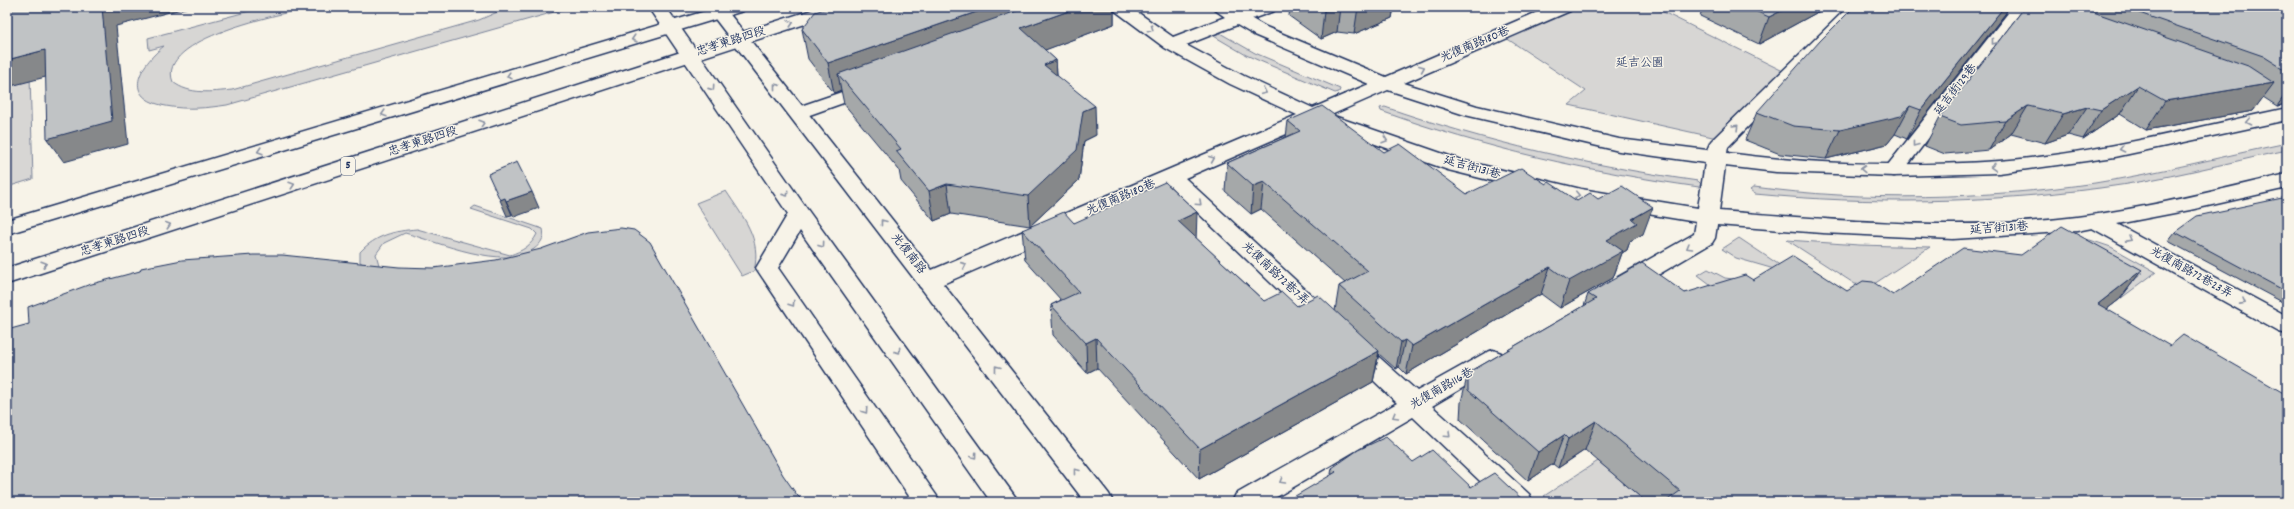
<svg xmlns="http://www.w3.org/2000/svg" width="2294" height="509" font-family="Dekko,'LXGW WenKai TC',sans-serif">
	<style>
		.green { fill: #d7d6d4; stroke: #798299 }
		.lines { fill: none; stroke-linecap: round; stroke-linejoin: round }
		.service-casing { stroke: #1b2f5e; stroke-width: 3 }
		.minor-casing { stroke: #1b2f5e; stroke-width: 3 }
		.secondary-casing { stroke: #1b2f5e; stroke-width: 3 }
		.primary-casing { stroke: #1b2f5e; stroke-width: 3 }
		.service { fill: #f7f3e8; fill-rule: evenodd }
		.minor { fill: #f7f3e8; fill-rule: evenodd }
		.secondary { fill: #f7f3e8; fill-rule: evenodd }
		.primary { fill: #f7f3e8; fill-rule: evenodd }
		.wall { fill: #a5a8a9; stroke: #1b2f5e }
		.shaded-wall { fill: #86888a; stroke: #1b2f5e }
		.building { fill: #c0c3c5; stroke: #1b2f5e }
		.oneway { stroke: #8991a3 }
		.labels { text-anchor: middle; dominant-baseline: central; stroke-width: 3; stroke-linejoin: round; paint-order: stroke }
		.shield { fill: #f7f3e8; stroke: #5d6a87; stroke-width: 1 }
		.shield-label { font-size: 11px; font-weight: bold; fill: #1b2f5e }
		.street-label { font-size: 12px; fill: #1b2f5e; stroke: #f7f3e8 }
		.park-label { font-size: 12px; fill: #415076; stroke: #f7f3e8 }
	</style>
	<rect width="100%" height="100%" fill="#f7f3e8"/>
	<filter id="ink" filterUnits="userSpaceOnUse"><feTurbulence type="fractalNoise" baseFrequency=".025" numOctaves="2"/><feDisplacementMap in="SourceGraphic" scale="8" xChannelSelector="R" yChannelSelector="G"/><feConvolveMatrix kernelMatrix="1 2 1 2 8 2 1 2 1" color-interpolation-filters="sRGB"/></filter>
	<g filter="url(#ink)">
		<!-- green -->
		<path class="green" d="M 7,7 L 28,7 L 33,179 L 7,187 Z
			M 265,7 L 311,7 C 283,14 155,38 173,82 C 189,95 212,92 232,90 L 479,20 L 509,7 L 572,7 L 227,105 C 207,108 187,110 166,106 C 121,98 139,66 164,46 L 149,50 L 148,38 Z
			M 1572,7 L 1653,7 L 1783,71 L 1717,138 L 1569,105 L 1586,91 L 1503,36 Z
			M 1218,32 L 1255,53 L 1340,89 L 1339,92 L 1335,93 L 1246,55 L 1212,35 Z
			M 1385,107 C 1486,142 1591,166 1698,181 L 1701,184 L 1699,187 C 1591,172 1483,148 1381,111 L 1380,108 Z
			M 2287,143 L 2287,150 C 2225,163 2163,180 2100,188 C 1985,203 1870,205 1755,194 L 1750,190 L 1754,187 C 1863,202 1986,199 2095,183 C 2159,173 2223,156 2287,143 Z
			M 726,191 C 743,217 762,239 754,271 L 742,276 L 696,203 Z
			M 475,206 L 543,229 C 545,237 541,244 534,249 C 505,271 438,242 405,233 L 384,243 L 376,254 L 379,265 L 388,271 L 370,268 L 360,262 L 360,252 C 376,235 394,231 417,229 L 510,255 C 522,251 531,246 537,234 L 532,229 L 471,209 Z
			M 1739,238 L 1847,310 L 1788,273 L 1736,258 L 1722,249 Z
			M 1787,240 L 1859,245 L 1930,247 L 1871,286 L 1855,284 Z
			M 2090,240 L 2111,247 L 2156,272 L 2120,299 L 2087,279 L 2120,291 L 2143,273 L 2083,241 Z
			M 1708,269 L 1725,278 L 1779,285 L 1714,287 L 1698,275 Z
			M 1598,461 L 1646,502 L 1551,502 L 1544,496 Z"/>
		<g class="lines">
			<defs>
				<path id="service" d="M 2012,8 L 2021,7 L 2026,11 L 1901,174 L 1894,176 L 1887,174 L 1885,170 L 1887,166 Z
					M 868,83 L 874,84 L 877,88 L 874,92 L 804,117 L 792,117 L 789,113 L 792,109 Z"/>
				<path id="minor" d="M 1110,7 L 1130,7 L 1173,37 L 1225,17 L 1211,7 L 1232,7 L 1240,12 L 1252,7 L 1277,7 L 1274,11 L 1252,19 L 1266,27 L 1386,77 L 1549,7 L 1573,7 L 1570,11 L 1404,83 L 1477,106 L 1619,139 L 1707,150 L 1711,141 L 1848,7 L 1867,7 L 1728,147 L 1727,153 C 1816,165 1909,167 1999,161 C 2095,154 2193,128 2287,108 L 2287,120 L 2115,157 L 1999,173 L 1894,176 L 1776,172 L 1725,166 L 1719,211 C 1838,220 1958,232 2077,217 C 2148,208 2218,190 2287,174 L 2287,188 L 2190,210 L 2117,224 L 2287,316 L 2287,334 L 2279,332 L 2092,228 L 2077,231 L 1953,239 L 1822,233 L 1717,225 L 1715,238 L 1712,243 L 1634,289 L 1626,291 L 1618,289 L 1615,283 L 1618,277 L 1694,234 L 1696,222 L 1581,203 L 1448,170 L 1314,122 L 1185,178 L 1334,316 L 1338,322 L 1334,328 L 1326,330 L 1318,328 L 1169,185 L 936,287 L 928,289 L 920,287 L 917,281 L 920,275 L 1297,115 L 1230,84 L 1165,48 ZM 1237,25 L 1254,35 L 1369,84 L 1313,108 L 1244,76 L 1186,45 ZM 1388,90 L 1465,115 L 1619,151 L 1705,163 L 1698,208 L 1581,189 L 1461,160 L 1331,115 Z
					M 1999,7 L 2025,7 L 2056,18 L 2059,22 L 2056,26 L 2044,26 L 2002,11 Z
					M 1354,339 L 1362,342 L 1417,391 L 1485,353 L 1493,350 L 1501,353 L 1505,359 L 1501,365 L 1432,406 L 1529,494 L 1533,502 L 1502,502 L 1413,417 L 1268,502 L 1232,502 L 1236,494 L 1397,403 L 1346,354 L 1342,348 L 1346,342 Z"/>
				<path id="secondary" d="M 648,7 L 666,7 L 807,209 L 1019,502 L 991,502 L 800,231 L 778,268 L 941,502 L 913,502 L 756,268 L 788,214 Z
					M 706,7 L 724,7 L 1109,494 L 1113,502 L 1085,502 Z"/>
				<path id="primary" d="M 719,7 L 746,7 L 743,11 L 7,234 L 7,220 Z
					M 821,7 L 848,7 L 845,11 L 7,284 L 7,268 Z"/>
			</defs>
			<!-- service casing -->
			<use href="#service" class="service-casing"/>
			<!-- minor casing -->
			<use href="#minor" class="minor-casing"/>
			<!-- secondary casing -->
			<use href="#secondary" class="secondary-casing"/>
			<!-- primary casing -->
			<use href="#primary" class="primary-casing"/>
			<!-- service -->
			<use href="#service" class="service"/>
			<!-- minor -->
			<use href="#minor" class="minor"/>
			<!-- secondary -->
			<use href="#secondary" class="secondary"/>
			<!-- primary -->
			<use href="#primary" class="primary"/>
		</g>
		<!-- wall -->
		<path class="wall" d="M 831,7 L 1114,7 L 1114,24 L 1044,50 L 1056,60 L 1057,75 L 1096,135 L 1084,141 L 1079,180 L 1030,226 L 951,214 L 934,221 L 901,181 L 899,170 L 844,104 L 841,90 L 834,93 L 808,59 L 802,29 Z
			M 1290,7 L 1394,7 L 1392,18 L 1354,34 L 1337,32 L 1321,39 L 1289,16 Z
			M 1697,7 L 1827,7 L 1759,44 L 1700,16 L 1702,9 Z
			M 2025,7 L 2287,7 L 2287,104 L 2277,106 L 2263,97 L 2253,111 L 2146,130 L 2120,114 L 2083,139 L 2068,135 L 2045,143 L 2011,134 L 1989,150 L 1945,154 L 1925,146 L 1940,117 Z
			M 2005,14 L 1907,139 L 1895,134 L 1887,144 L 1826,159 L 1780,154 L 1745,140 L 1757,112 Z
			M 1288,121 L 1384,152 L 1467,194 L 1546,184 L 1577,201 L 1643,234 L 1630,241 L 1627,250 L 1622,253 L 1613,278 L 1560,308 L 1541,294 L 1406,374 L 1399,367 L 1396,369 L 1379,354 L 1373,382 L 1199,479 L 1097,368 L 1087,373 L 1053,335 L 1051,305 L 1061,300 L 1025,260 L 1022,230 L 1074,223 L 1196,238 L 1264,301 L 1335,311 L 1339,286 L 1345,283 L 1261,209 L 1251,214 L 1225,191 L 1227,163 L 1286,137 Z
			M 2287,197 L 2287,303 L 2286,304 L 2168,241 L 2175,232 Z
			M 2142,270 L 2120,299 L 2107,309 L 2287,502 L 1646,502 L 1585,450 L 1558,468 L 1553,464 L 1528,481 L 1460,419 L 1461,402 L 1468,373 L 1584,306 L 1588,294 L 1685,293 L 1753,280 L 1847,291 L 1893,295 Z
			M 2287,306 L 2287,312 L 2284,310 Z
			M 1413,462 L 1471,487 L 1331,474 L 1332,468 Z"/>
		<!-- shaded-wall -->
		<path class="shaded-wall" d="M 102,7 L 189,7 L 116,26 L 128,144 L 64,162 L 47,139 Z
			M 991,7 L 1022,7 L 1024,26 L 838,74 L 841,90 L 834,93 L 828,63 Z
			M 1080,7 L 1114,7 L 1114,24 L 1024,58 L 1021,28 Z
			M 1333,7 L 1340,7 L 1337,32 L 1321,39 L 1324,11 Z
			M 1358,7 L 1394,7 L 1392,18 L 1354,34 Z
			M 1789,7 L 1827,7 L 1759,44 L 1769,17 Z
			M 2004,7 L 2009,7 L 2005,14 L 1907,139 L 1921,110 Z
			M 45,50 L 61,73 L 7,87 L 7,60 Z
			M 1056,60 L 1058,90 L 1044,65 Z
			M 2274,83 L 2253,111 L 2146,130 L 2165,101 Z
			M 2138,86 L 2120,114 L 2083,139 L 2101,110 Z
			M 2287,92 L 2287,104 L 2277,106 Z
			M 1095,106 L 1096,135 L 1084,141 L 1079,180 L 1030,226 L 1028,196 L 1083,111 Z
			M 1910,106 L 1895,134 L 1887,144 L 1826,159 L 1840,130 Z
			M 2028,106 L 2011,134 L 1989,150 L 2005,121 Z
			M 2087,107 L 2068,135 L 2045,143 L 2063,114 Z
			M 1264,182 L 1261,209 L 1251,214 L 1253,186 Z
			M 947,184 L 951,214 L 934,221 L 929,191 Z
			M 532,192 L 539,208 L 514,217 L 506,201 Z
			M 505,198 L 512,215 L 507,216 L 500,200 Z
			M 1653,207 L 1643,234 L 1630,241 L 1627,250 L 1622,253 L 1613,278 L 1560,308 L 1569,281 L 1607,240 L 1632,219 Z
			M 1197,212 L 1196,242 L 1178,221 Z
			M 1550,267 L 1541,294 L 1406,374 L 1412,346 Z
			M 2142,270 L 2120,299 L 2076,333 L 2098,304 Z
			M 1096,338 L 1097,368 L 1087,373 L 1086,343 Z
			M 1405,340 L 1399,367 L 1396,369 L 1401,342 Z
			M 1379,351 L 1373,382 L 1199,479 L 1200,449 Z
			M 1596,421 L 1585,450 L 1558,468 L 1568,439 Z
			M 1564,435 L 1553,464 L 1528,481 L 1538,452 Z"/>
		<!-- building -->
		<path class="building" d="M 7,7 L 102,7 L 112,121 L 47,139 L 45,50 L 7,60 Z
			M 831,7 L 991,7 L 828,63 L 802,29 L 815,12 Z
			M 1028,7 L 1080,7 L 1021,28 L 1056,60 L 1044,65 L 1095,106 L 1083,111 L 1077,150 L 1028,196 L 947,184 L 929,191 L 896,151 L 901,149 L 838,74 Z
			M 1318,7 L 1333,7 L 1324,11 Z
			M 1746,7 L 1789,7 L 1769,17 Z
			M 1854,7 L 2004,7 L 1921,110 L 1910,106 L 1901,116 L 1840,130 L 1793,126 L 1757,112 L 1820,41 Z
			M 2025,7 L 2079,7 L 2248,66 L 2274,83 L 2165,101 L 2138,86 L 2101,110 L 2087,107 L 2063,114 L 2028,106 L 2005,121 L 1961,125 L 1940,117 Z
			M 2122,7 L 2287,7 L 2287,71 L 2263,56 Z
			M 1322,106 L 1384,152 L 1400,144 L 1467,194 L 1521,168 L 1546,184 L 1549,182 L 1577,201 L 1590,193 L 1598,199 L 1622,186 L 1653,207 L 1632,219 L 1637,223 L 1607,240 L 1623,251 L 1569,281 L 1550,267 L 1412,346 L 1405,340 L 1401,342 L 1339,286 L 1368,271 L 1264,182 L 1253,186 L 1227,163 L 1300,131 L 1288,121 Z
			M 517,162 L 532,192 L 506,201 L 505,198 L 500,200 L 488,174 Z
			M 1165,182 L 1197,212 L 1178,221 L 1264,301 L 1282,292 L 1297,306 L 1318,295 L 1379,351 L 1200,449 L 1096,338 L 1086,343 L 1051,305 L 1079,292 L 1022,230 L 1064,212 L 1074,223 Z
			M 2287,197 L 2287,292 L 2175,232 L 2197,216 Z
			M 2062,226 L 2142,270 L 2098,304 L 2170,346 L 2183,335 L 2287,395 L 2287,502 L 1665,502 L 1680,491 L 1596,421 L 1568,439 L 1564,435 L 1538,452 L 1468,390 L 1468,373 L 1596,299 L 1588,294 L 1642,263 L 1685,293 L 1745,275 L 1753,280 L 1793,256 L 1847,291 L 1863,281 L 1873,282 L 1893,295 L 1963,248 L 2021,255 Z
			M 621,228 L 634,230 L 650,242 L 783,475 L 797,495 L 804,502 L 7,502 L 7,330 L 29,324 L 28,307 L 88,285 L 140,271 L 141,268 L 182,260 L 253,255 L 282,255 L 399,267 L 433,268 L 496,260 L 541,249 L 588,232 Z
			M 1386,437 L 1413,462 L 1432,450 L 1471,487 L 1494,473 L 1525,502 L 1285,502 L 1336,472 L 1332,468 L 1358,450 Z"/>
		<!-- one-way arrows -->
		<defs><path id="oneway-chevron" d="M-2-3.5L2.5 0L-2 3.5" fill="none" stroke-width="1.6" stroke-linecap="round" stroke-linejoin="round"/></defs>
		<g class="oneway">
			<use href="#oneway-chevron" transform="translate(791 23) rotate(-18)"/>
			<use href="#oneway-chevron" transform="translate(1151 29) rotate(35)"/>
			<use href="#oneway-chevron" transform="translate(634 39) rotate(163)"/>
			<use href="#oneway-chevron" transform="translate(1994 42) rotate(128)"/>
			<use href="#oneway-chevron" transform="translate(1422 68) rotate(-23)"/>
			<use href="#oneway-chevron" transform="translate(509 76) rotate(163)"/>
			<use href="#oneway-chevron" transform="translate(776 86) rotate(-129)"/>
			<use href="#oneway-chevron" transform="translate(712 88) rotate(55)"/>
			<use href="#oneway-chevron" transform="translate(1264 92) rotate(25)"/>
			<use href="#oneway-chevron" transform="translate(384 114) rotate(163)"/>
			<use href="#oneway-chevron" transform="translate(2249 122) rotate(168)"/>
			<use href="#oneway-chevron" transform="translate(482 123) rotate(-18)"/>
			<use href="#oneway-chevron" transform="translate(1736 127) rotate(-45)"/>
			<use href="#oneway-chevron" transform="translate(1385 140) rotate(19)"/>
			<use href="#oneway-chevron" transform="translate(1915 144) rotate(128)"/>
			<use href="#oneway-chevron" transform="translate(2122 149) rotate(168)"/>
			<use href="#oneway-chevron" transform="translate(260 151) rotate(163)"/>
			<use href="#oneway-chevron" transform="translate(1212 159) rotate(-23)"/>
			<use href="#oneway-chevron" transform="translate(1993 167) rotate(178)"/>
			<use href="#oneway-chevron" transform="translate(1863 169) rotate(-178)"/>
			<use href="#oneway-chevron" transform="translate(292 185) rotate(-18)"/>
			<use href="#oneway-chevron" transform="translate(786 194) rotate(55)"/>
			<use href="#oneway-chevron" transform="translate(1577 195) rotate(13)"/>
			<use href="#oneway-chevron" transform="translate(1199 203) rotate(43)"/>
			<use href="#oneway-chevron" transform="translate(883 222) rotate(-128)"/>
			<use href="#oneway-chevron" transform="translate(168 225) rotate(-18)"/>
			<use href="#oneway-chevron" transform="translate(2129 239) rotate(29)"/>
			<use href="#oneway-chevron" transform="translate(822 245) rotate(54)"/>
			<use href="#oneway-chevron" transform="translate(1689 247) rotate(150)"/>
			<use href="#oneway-chevron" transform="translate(44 264) rotate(-17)"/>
			<use href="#oneway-chevron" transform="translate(964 265) rotate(-24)"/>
			<use href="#oneway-chevron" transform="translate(2243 302) rotate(29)"/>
			<use href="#oneway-chevron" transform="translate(792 304) rotate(56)"/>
			<use href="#oneway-chevron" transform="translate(898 351) rotate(54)"/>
			<use href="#oneway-chevron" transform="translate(997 368) rotate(-128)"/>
			<use href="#oneway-chevron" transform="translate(865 411) rotate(56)"/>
			<use href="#oneway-chevron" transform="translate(1395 416) rotate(150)"/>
			<use href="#oneway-chevron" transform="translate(1448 435) rotate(43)"/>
			<use href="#oneway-chevron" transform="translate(974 456) rotate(54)"/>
			<use href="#oneway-chevron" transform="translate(1076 471) rotate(-128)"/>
			<use href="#oneway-chevron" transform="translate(1282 481) rotate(150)"/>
		</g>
	</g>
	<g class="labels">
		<!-- shield labels -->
		<rect class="shield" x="341" y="157" width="14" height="18" rx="3"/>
		<g class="shield-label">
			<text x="348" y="166">5</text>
		</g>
		<!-- street labels -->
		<g class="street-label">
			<text transform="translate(731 42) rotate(-18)">忠孝東路四段</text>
			<text transform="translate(1475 45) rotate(-23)">光復南路180巷</text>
			<text transform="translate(1956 90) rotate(-52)">延吉街129巷</text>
			<text transform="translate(423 142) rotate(-18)">忠孝東路四段</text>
			<text transform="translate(1472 168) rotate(15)">延吉街131巷</text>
			<text transform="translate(1121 198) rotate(-23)">光復南路180巷</text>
			<text transform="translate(1999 229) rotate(-4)">延吉街131巷</text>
			<text transform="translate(115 242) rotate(-18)">忠孝東路四段</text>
			<text transform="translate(908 254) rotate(52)">光復南路</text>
			<text transform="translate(2191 273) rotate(29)">光復南路72巷23弄</text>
			<text transform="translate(1275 274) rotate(43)">光復南路72巷7弄</text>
			<text transform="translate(1442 389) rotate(-30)">光復南路116巷</text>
		</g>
		<!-- park labels -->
		<g class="park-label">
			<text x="1640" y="63">延吉公園</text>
		</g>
	</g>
	<!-- margin -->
	<rect width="2294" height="509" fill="none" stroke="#f7f3e8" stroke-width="24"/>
	<rect x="12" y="12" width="2270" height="485" fill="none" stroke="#1b2f5e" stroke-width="1.5" filter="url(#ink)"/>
</svg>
